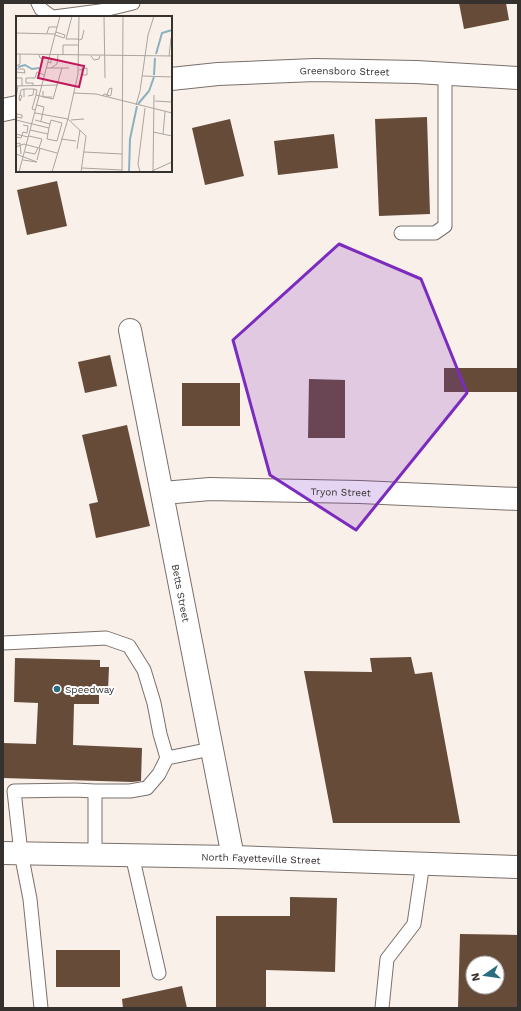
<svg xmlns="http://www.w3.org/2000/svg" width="521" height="1011" font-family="'Work Sans',sans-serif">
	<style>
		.building { fill: #664b39; fill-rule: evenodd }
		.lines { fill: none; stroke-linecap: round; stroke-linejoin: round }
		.lane-casing { stroke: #79706b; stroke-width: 15 }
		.street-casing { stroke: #79706b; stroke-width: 24 }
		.primary-casing { stroke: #79706b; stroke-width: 24 }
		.lane { stroke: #fff; stroke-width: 13 }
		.street { stroke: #fff; stroke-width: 22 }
		.primary { stroke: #fff; stroke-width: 22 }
		.marked { fill: #7b2cbf; fill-opacity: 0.2; stroke: #7b2cbf; stroke-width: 3; stroke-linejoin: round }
		.poi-dot { fill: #2b6d80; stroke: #fff; stroke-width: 1.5 }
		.labels { text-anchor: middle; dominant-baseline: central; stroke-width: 4; stroke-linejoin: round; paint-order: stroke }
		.street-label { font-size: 10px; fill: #35312f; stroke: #fff }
		.poi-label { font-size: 10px; fill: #35312f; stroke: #fff; text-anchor: start }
		.inset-river { fill: none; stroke: #8ab1be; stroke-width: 2 }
		.inset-road { fill: none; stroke: #aba49f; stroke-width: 1 }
		.view { fill: #c2185b; fill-opacity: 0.15; stroke: #c2185b; stroke-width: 2 }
		.inset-edge { fill: none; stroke: #35312f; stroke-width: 2 }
	</style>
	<rect width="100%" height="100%" fill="#f9f0ea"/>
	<!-- building -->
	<path class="building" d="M 459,3 L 506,3 L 509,20 L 464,29 Z
		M 427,117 L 430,214 L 379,216 L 375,119 Z
		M 230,119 L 244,176 L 205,185 L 192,128 Z
		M 334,134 L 338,168 L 278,175 L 274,141 Z
		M 57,181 L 67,226 L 27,235 L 17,190 Z
		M 110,355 L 117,386 L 85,393 L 78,362 Z
		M 444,368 L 518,368 L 518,392 L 444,392 Z
		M 309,379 L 345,380 L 345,438 L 308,438 Z
		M 182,383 L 240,383 L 240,426 L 182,426 Z
		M 127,425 L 150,526 L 96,538 L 89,504 L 98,502 L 82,435 Z
		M 411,657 L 415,674 L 432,672 L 460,823 L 333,823 L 304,671 L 372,672 L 370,658 Z
		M 15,658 L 100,660 L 100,667 L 109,667 L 108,691 L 99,690 L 99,704 L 74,704 L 73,745 L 142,748 L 141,781 L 132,782 L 3,778 L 3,743 L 36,744 L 38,703 L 14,702 Z
		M 290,897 L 337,898 L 335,972 L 266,970 L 266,1008 L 216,1008 L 216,916 L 290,916 Z
		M 460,934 L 518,935 L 518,1008 L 458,1008 ZM 473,963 L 497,963 L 497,987 L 473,987 Z
		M 56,950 L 120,950 L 120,987 L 56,987 Z
		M 182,986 L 187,1008 L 123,1008 L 122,999 Z"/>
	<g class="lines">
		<defs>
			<path id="lane" d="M 38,3 L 41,9 L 52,17
				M 54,17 L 100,11 L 133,3
				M 401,233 L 435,233 L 445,226 L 445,74
				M 3,643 L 106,638 L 129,646 L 144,670 L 154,703 L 160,734 L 167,758 L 211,749
				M 95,791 L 130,791 L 147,788 L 159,774 L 167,758
				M 132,855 L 159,973
				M 41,1008 L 30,899 L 21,853 L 14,791 L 75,790 L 95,791 L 95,855
				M 382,1008 L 387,959 L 414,924 L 423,863"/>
			<g id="street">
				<path id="s1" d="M 171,79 L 218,74 L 315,70 L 416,72 L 518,78"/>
				<path d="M 3,110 L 17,107"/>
				<path id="s2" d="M 130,330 C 165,505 197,681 233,857"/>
				<path id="s3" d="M 163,493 L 210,489 L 360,492 L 518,499"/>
			</g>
			<g id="primary">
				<path id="s4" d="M 3,853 L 233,857 L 518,867"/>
			</g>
		</defs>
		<!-- lane casing -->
		<use href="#lane" class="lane-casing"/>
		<!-- street casing -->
		<use href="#street" class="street-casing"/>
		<!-- primary casing -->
		<use href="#primary" class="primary-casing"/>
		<!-- lane -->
		<use href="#lane" class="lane"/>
		<!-- street -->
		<use href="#street" class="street"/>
		<!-- primary -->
		<use href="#primary" class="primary"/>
	</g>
	<!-- marked area -->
	<path class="marked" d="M 339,244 L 421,279 L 467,393 L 356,530 L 270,475 L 233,340 Z"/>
	<!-- markers -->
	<circle class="poi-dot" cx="57" cy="689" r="4"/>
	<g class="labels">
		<!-- street labels -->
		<g class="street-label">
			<text stroke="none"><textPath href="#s1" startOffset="174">Greensboro Street</textPath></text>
			<text stroke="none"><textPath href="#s3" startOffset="178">Tryon Street</textPath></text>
			<text stroke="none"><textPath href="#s2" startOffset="268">Betts Street</textPath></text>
			<text stroke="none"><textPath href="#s4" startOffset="258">North Fayetteville Street</textPath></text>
		</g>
		<!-- poi labels -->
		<g class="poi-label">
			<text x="65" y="689">Speedway</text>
		</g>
	</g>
	<!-- overview -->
	<g transform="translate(16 16)">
		<rect width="156" height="156" fill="#f9f0ea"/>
		<path class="inset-river" d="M 140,38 L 146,17 L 156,14M 2,51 L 9,49 L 16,53 L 23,52M 138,59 L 139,42M 122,88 L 133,75 L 138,61M 113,156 L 114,123 L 121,90"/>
		<path class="inset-road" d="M 56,0 L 50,23 L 63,23M 63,0 L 62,58 L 52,103 L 70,120 L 65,156M 88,0 L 89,62M 0,17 L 39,18M 31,17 L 33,11 L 41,11M 39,19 L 48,22 L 49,19 L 40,16M 63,24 L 66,23 L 68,14M 0,38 L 156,40M 23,39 L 24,42 L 35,43 L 35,47 L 32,46M 47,39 L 47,29 L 63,29M 75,40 L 78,44 L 83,43 L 84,40M 153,40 L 155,22M 0,50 L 4,48 L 4,38M 31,52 L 53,52M 35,52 L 41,48 L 42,39M 0,53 L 8,53 L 9,57 L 0,56M 63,54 L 71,52 L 71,59 L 67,59 L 66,54M 126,60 L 156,61M 0,62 L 6,62 L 6,70M 0,70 L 42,69M 17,70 L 17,67 L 10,67 L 10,62 L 19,62 L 21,56 L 28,59M 18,73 L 21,74 L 20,79 L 37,83 L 46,52M 27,75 L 27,81 L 36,81M 58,77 L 80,78 L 156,97M 4,79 L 6,80 L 4,85 L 3,83 L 5,74 L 8,73M 87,80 L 88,78 L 89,78 L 91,79 L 94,80 L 95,79 L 96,72 L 93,73 L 91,79 L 91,81M 8,81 L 8,73 L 18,73 L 17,79 L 12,80M 0,83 L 2,70M 139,85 L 156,86M 21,89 L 28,91 L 25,105M 120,89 L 124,75 L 132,19 L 138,0M 19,94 L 16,93 L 20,79M 19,97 L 52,103 L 36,156M 0,102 L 1,98 L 6,99 L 6,102 L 0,101M 0,104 L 33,112 L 35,104 L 46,107 L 41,125 L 31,123 L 33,112M 19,104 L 34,108M 55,104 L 68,103M 7,109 L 12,110 L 11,117M 14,114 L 32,118M 137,116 L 156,120M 0,118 L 12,121M 147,118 L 149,96M 13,120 L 26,123 L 23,132M 0,121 L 5,122 L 7,116 L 11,117M 45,123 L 60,125M 0,128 L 4,127 L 5,138M 0,131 L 8,128 L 41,137M 61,133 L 64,114M 9,136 L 19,138 L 22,132M 68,136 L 106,138M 0,138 L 21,146 L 7,144M 21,144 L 24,132M 66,152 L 106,154M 136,155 L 156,146M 137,155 L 138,79M 3,156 L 44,0M 106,156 L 107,0M 124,156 L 122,148 L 129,92"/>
		<path class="view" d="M 27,41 L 68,50 L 63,71 L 22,62 Z"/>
		<rect width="156" height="156" class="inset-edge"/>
	</g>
	<!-- border -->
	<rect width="521" height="1011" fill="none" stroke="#35312f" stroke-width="8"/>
	<!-- north arrow -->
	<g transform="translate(485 975) rotate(257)"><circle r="19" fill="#ffffff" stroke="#aeadac"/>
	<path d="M0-3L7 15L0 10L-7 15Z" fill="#2b6d80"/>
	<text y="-6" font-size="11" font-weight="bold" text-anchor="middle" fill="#35312f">N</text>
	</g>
</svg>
